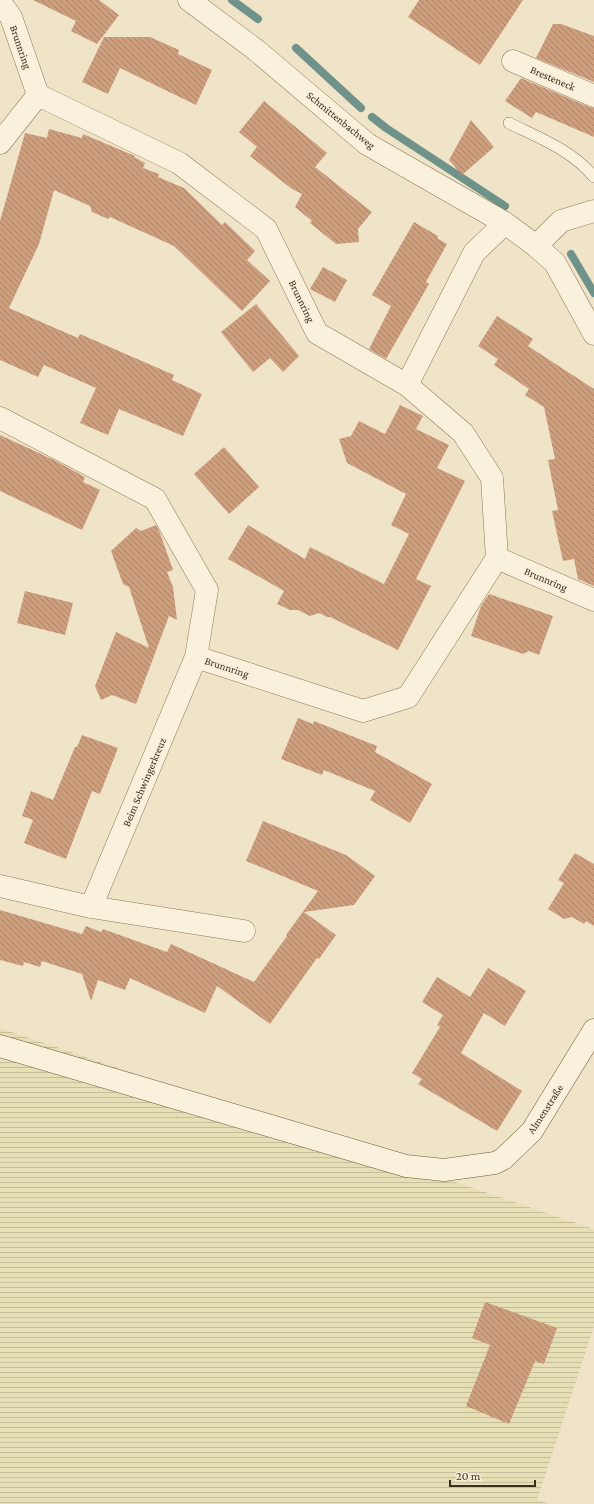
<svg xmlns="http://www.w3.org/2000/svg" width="594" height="1504" font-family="'Crimson Pro',serif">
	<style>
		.farmland { fill: url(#farmland-rules) }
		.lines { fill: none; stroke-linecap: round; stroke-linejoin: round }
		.stream { stroke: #6f938a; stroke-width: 8 }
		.building { fill: url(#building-back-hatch) }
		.lane-casing { stroke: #8d765c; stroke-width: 12 }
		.street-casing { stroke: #8d765c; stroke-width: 23 }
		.secondary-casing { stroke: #6f573f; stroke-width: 23 }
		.lane { stroke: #faf1dc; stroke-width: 11 }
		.street { stroke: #faf1dc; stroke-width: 22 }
		.secondary { stroke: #faf1dc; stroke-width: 22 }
		.labels { text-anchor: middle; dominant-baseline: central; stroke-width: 3; stroke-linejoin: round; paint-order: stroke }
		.street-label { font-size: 11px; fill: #3d2e20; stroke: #f7eed8 }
	</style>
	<defs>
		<pattern id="farmland-rules" width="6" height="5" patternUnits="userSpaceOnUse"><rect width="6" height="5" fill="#e6deb5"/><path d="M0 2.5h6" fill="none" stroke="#c6bf9b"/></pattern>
		<pattern id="building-back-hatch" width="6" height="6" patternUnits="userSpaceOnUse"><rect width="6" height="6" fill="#cf9f7d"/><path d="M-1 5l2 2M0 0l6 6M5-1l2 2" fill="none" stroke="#a98266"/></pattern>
	</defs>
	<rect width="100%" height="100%" fill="#f0e4c8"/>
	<!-- farmland -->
	<path class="farmland" d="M 0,1028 L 594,1229 L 594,1326 L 537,1500 L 550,1504 L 0,1504 Z"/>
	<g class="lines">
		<!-- stream -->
		<path class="stream" d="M 232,0 L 258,19
			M 296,48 L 361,108
			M 372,117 L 386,128 L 505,206
			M 571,254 L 594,293"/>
	</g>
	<!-- building -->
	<path class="building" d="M 33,0 L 99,0 L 119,15 L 97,44 L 71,31 L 76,21 Z
		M 419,0 L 523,0 L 480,65 L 408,17 Z
		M 553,24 L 561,24 L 594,36 L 594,82 L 536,58 Z
		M 104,37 L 150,37 L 179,50 L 178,54 L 212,70 L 196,105 L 120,68 L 108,94 L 82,82 Z
		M 521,78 L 589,107 L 594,108 L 594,137 L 536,112 L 532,118 L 505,101 Z
		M 264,101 L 327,153 L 315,167 L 372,212 L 358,229 L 359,242 L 336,244 L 310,223 L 312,221 L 295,207 L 302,194 L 292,189 L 250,156 L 257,147 L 239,132 Z
		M 471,120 L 494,147 L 462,175 L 449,160 Z
		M 49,129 L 82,138 L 83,134 L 135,156 L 134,157 L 145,163 L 143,168 L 159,174 L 158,177 L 184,188 L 222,225 L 225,222 L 255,251 L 247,260 L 270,281 L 242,311 L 174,246 L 110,217 L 108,219 L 92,212 L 90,206 L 54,190 L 39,244 L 9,308 L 78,338 L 80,334 L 174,375 L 172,380 L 202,394 L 183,436 L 119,409 L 108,435 L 80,423 L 96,388 L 44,365 L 38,377 L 0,360 L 0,221 L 25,133 L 47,138 Z
		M 414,222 L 438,236 L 437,238 L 447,244 L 426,282 L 429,284 L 386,359 L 369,349 L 391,306 L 372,295 Z
		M 323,267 L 347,280 L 335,302 L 310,289 Z
		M 256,304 L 299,356 L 283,372 L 270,358 L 253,372 L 221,332 Z
		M 497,316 L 533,339 L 528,346 L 594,389 L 594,586 L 578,579 L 574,559 L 563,561 L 552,511 L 558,510 L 548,460 L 555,459 L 544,407 L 525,395 L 529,389 L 494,365 L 498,359 L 478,346 Z
		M 400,405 L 423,416 L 416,429 L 449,445 L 437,468 L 465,481 L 416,579 L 431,586 L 398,650 L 330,617 L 327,617 L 319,613 L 310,616 L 298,610 L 290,610 L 277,604 L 284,591 L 228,559 L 248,525 L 305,559 L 310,547 L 384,584 L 409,534 L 391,525 L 406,494 L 347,463 L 339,439 L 351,436 L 359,421 L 385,434 Z
		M 0,435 L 54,460 L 85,477 L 83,482 L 100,490 L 82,530 L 0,491 Z
		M 224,447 L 259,487 L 229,514 L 194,474 Z
		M 156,525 L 160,533 L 173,570 L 167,572 L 173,587 L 177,620 L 169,616 L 136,704 L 112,695 L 101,700 L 95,686 L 116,632 L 149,648 L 129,587 L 123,584 L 111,551 L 136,528 L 141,531 Z
		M 25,591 L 73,603 L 65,635 L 17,623 Z
		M 489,594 L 553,616 L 539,655 L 529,651 L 523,654 L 471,636 L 481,606 Z
		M 298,718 L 313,724 L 314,721 L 377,746 L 375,752 L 432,784 L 410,823 L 370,800 L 375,791 L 324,770 L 322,775 L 281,759 Z
		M 82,735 L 118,748 L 100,794 L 92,791 L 66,859 L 24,843 L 33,820 L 22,816 L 31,791 L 53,800 L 75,747 L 77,747 Z
		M 263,821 L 346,855 L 375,876 L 354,905 L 304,912 L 336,935 L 319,959 L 317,958 L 270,1024 L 217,986 L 205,1013 L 130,978 L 125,990 L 98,980 L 91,1001 L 82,974 L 42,961 L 40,967 L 24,962 L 23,966 L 0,960 L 0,910 L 82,934 L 86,926 L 101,932 L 103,929 L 167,952 L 171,944 L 254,982 L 287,936 L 286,935 L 318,891 L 246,861 Z
		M 575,853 L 594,864 L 594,926 L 586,921 L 584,924 L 572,917 L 564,919 L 548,909 L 564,883 L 558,880 Z
		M 488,968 L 526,991 L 505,1026 L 484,1013 L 461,1053 L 522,1091 L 497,1131 L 418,1084 L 422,1079 L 412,1073 L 440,1027 L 437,1025 L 443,1015 L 422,1002 L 437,977 L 470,997 Z
		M 485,1302 L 557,1328 L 544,1364 L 535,1361 L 509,1424 L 466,1406 L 490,1345 L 472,1338 Z"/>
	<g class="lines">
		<defs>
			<path id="lane" d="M 509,123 C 539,138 572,150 594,177"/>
			<path id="street" d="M 189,0 L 256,50 L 367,144 L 505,223 L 536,246 L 555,263 L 594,334
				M 0,2 L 11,17 L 38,95 L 0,143
				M 513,61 L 594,96
				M 38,95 L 179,163 L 266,229 L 317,333 L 407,385 L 463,433 L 492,478 L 497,558 L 594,600
				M 536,246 L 561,221 L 594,211
				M 407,385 L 474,253 L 505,223
				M 0,418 L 155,499 L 207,590 L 196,657 L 91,907
				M 196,657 L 363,711 L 408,697 L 497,558
				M 0,886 L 91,907 L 244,931"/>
			<path id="secondary" d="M 0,1046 L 406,1166 L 444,1170 L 495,1163 L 503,1159 L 532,1131 L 594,1030"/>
		</defs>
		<!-- lane casing -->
		<use href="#lane" class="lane-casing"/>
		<!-- street casing -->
		<use href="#street" class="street-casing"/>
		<!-- secondary casing -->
		<use href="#secondary" class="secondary-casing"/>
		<!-- lane -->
		<use href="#lane" class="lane"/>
		<!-- street -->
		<use href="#street" class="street"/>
		<!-- secondary -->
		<use href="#secondary" class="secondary"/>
	</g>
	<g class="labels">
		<!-- street labels -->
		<g class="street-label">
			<text transform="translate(21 47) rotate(71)">Brunnring</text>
			<text transform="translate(553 78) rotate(23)">Bresteneck</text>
			<text transform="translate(341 120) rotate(39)">Schmittenbachweg</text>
			<text transform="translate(302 301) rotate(64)">Brunnring</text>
			<text transform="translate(546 579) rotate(23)">Brunnring</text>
			<text transform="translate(227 667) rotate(18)">Brunnring</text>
			<text transform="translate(144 782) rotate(-67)">Beim Schwingerkreuz</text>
			<text transform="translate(545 1109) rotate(-57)">Almenstraße</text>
		</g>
	</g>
	<!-- scale -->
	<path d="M450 1480v6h85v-6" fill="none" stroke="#3d2e20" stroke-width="2"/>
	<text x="456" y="1480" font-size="12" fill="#3d2e20" stroke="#f7eed8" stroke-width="3" paint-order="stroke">20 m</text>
</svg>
